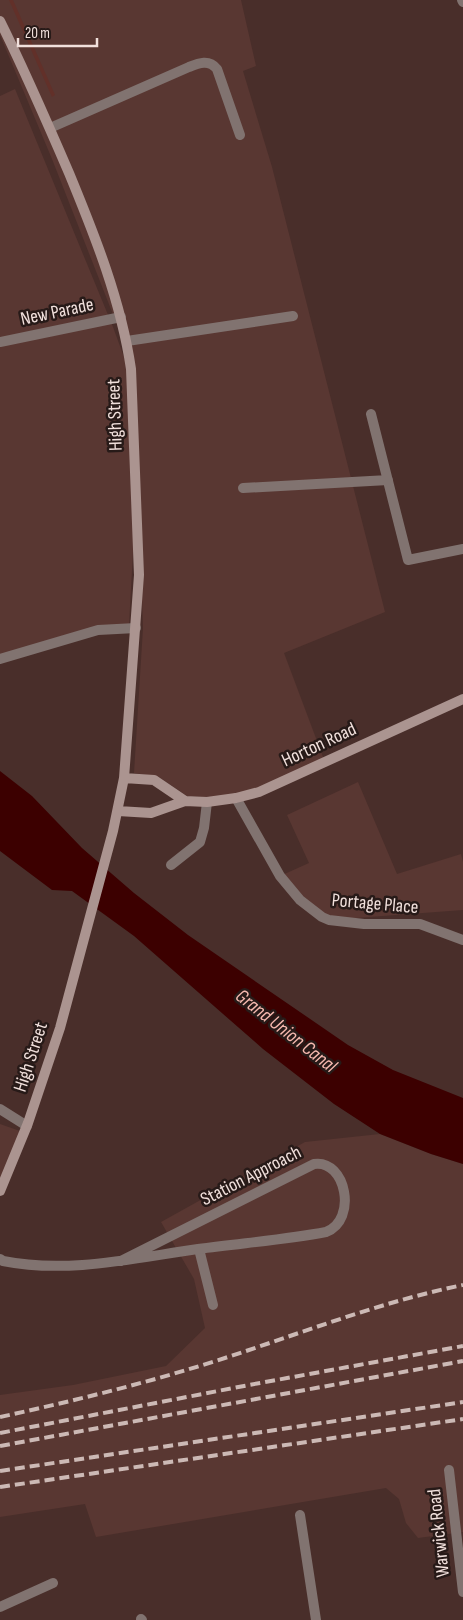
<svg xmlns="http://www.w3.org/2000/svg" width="463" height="1620" font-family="'Sofia Sans Condensed',sans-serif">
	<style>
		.built { fill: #593732 }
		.green { fill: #623029 }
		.water { fill: #3c0000 }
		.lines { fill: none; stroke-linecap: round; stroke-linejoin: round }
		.lane { stroke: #817370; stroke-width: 10 }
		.street { stroke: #817370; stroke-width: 10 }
		.secondary { stroke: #ab9490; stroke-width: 10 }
		.rail { stroke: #ccb9b5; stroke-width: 4; stroke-dasharray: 10 5; stroke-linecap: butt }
		.labels { text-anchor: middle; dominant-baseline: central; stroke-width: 5; stroke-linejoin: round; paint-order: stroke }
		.street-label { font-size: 19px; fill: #f1e0dc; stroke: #271a18 }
		.water-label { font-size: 20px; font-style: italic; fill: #f6b9af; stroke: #271a18 }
	</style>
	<rect width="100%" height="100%" fill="#492e2a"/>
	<!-- built -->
	<path class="built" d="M 0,0 L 241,0 L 256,66 L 243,71 L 272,167 L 385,612 L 284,653 L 326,765 L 235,799 L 187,796 L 159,777 L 134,773 L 143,628 L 134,368 L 52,159 L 0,35 Z
		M 15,89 L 113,327 L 128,368 L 134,534 L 129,625 L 0,656 L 0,96 Z
		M 358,782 L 397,874 L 461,854 L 463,862 L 463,910 L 329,920 L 280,876 L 309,863 L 287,815 Z
		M 0,1124 L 20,1131 L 0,1183 Z
		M 380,1134 L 431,1154 L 463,1164 L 463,1532 L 418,1538 L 406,1523 L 399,1499 L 386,1488 L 96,1537 L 85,1504 L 0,1517 L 0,1395 L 73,1385 L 166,1366 L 205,1328 L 194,1279 L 161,1222 L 305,1142 Z"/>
	<!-- green -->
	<path class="green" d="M 9,0 L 13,0 L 55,95 L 52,97 Z"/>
	<!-- water -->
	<path class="water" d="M 0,771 L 32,796 L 82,848 L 134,893 L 188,935 L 348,1045 L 393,1070 L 463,1098 L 463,1164 L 431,1154 L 380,1134 L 334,1104 L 263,1049 L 134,936 L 72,891 L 52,890 L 0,851 Z"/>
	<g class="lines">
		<!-- lane -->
		<path class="lane" d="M 50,128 L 189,67 C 199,63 209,59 217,69 L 240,135
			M 127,341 L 293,316
			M 0,342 L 121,317
			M 371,414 L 408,560 L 463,549
			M 243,488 L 388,480
			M 236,798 L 280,876 L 300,900 L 322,917 L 329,920 L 364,924 L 420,924 L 463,940
			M 171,865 L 200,842 L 204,828 L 207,802
			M 199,1249 L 213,1305
			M 449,1470 L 463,1592
			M 0,1607 L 53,1583
			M 141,1619 L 142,1620"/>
		<!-- street -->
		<path class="street" d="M 462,0 L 463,2
			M 0,659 L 98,630 L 136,628
			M 0,1109 L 27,1126
			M 0,1259 L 3,1261 C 68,1274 134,1258 198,1249 C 241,1243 284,1240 326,1232 C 358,1220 346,1159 314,1164 L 121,1261
			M 300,1515 L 316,1620"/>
		<!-- secondary -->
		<path class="secondary" d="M 0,21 C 25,71 47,122 69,173 C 95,236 121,301 131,369 L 139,575 L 124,778 L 113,831 L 60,1028 L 28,1123 L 0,1191
			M 124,778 L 154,780 L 185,801
			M 118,811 L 151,813 L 185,801 L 207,802 L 236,798 L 259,792 L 463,699"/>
		<!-- rail -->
		<path class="rail" d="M 0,1417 C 78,1400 155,1381 231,1356 C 307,1331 384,1301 463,1285
			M 0,1433 L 249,1385 L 463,1346
			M 0,1446 L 463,1361
			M 0,1471 L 463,1402
			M 0,1487 L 463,1419"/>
	</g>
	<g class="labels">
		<!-- street labels -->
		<g class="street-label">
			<text transform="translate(57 312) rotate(-12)">New Parade</text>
			<text transform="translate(115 415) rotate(-92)">High Street</text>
			<text transform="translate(319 745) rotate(-25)">Horton Road</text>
			<text transform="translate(375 904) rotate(5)">Portage Place</text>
			<text transform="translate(31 1057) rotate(-72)">High Street</text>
			<text transform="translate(251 1176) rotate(-27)">Station Approach</text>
			<text transform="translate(439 1533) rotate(-96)">Warwick Road</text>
		</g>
		<!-- water labels -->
		<g class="water-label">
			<text transform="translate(286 1031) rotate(38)">Grand Union Canal</text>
		</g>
	</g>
	<!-- scale -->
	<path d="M18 38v8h79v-8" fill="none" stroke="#f1e0dc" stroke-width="2.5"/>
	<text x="25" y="38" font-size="15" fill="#f1e0dc" stroke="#271a18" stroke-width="4" paint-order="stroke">20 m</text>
</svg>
